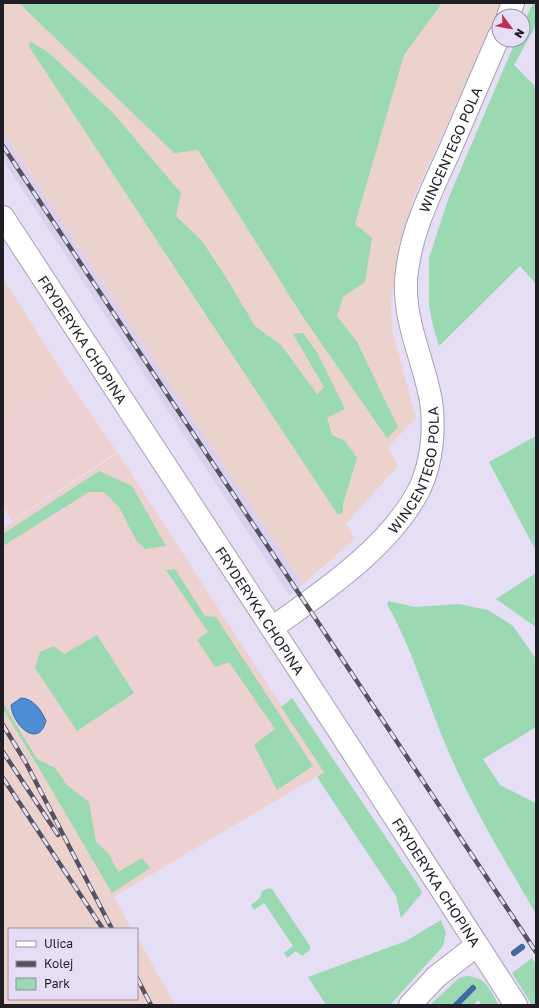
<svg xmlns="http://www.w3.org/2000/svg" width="539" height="1008" font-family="'Golos Text',sans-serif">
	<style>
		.commercial { fill: #ecd1d0 }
		.industrial { fill: #ecd2cd }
		.built { fill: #dad1ee }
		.green { fill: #9ad9b2 }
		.water { fill: #4d8dd5; stroke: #406ba0 }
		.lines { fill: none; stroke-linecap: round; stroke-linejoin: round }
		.stream { stroke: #406ba0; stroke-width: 6 }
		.minor-casing { stroke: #a8a1b6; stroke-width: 24 }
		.tertiary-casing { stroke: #a8a1b6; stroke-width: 24 }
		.minor { stroke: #fff; stroke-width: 22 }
		.tertiary { stroke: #fff; stroke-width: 22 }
		.rail-casing { stroke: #56515d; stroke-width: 4.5 }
		.rail { stroke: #e5def4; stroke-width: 3; stroke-dasharray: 9; stroke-linecap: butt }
		.labels { text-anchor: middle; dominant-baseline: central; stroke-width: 3.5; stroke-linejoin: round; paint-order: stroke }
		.street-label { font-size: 14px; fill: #201d25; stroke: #e5def4 }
	</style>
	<rect width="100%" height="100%" fill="#e5def4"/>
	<!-- commercial -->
	<path class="commercial" d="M 64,375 L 117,452 L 12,521 L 3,506 L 3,416 Z
		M 118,453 L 324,772 L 110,899 L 35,763 L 3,714 L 3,528 Z"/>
	<!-- industrial -->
	<path class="industrial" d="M 3,3 L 502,3 L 413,199 L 396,270 L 391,302 L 392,330 L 416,418 L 388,447 L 398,466 L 346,524 L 355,539 L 303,584 L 3,133 Z
		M 3,278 L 64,375 L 3,416 Z
		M 3,714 L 35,763 L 110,899 L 114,897 L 132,929 L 9,929 L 9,999 L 137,999 L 137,937 L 175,1005 L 3,1005 Z"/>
	<!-- built -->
	<path class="built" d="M 3,133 L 303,584 L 289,595 L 3,160 Z"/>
	<!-- green -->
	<path class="green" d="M 19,3 L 442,3 L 404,55 L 355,224 L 372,238 L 365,282 L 343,297 L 337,316 L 357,342 L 398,427 L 387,438 L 303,317 L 198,150 L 174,153 Z
		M 533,3 L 536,3 L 536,25 L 514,65 L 536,87 L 536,284 L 520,266 L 439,346 L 433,326 L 429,305 L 429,258 L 449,197 L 516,40 L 523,40 L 523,25 Z
		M 31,42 L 48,52 L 113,113 L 181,193 L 176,216 L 202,241 L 229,282 L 255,326 L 281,345 L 317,394 L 324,387 L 293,334 L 303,333 L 318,354 L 345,409 L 327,418 L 332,435 L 345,441 L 357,458 L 343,504 L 343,512 L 338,515 L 28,45 Z
		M 536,436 L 536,551 L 489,462 Z
		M 99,471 L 132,486 L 166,546 L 145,549 L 136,540 L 119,507 L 104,492 L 89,492 L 3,546 L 3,534 Z
		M 175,569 L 205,616 L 216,617 L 313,766 L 277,790 L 254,745 L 275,729 L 229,662 L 215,667 L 197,640 L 208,632 L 166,570 Z
		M 536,573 L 536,627 L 496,599 Z
		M 388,601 L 415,607 L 459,604 L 488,610 L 513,626 L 536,659 L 536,727 L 483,759 L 500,785 L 536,803 L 536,914 C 506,862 474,810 450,755 C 428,705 414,652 387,604 Z
		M 97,635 L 134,693 L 77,731 L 35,668 L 40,652 L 54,646 L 64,654 Z
		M 292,698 L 418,885 L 422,893 L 401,918 L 396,896 L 317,777 L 324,772 L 281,707 Z
		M 3,703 L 37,759 L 55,768 L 67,785 L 89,802 L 96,842 L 109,854 L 118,872 L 142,858 L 150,868 L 112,893 L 36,763 L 3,709 Z
		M 269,888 L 272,889 L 310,946 L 310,950 L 302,956 L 296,951 L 287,958 L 284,953 L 293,946 L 264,903 L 254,910 L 251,905 L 260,898 L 262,891 Z
		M 441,920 L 446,933 L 443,946 L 390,1005 L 326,1005 L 308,977 L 406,941 Z
		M 532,958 L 536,964 L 536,1005 L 532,1005 L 512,973 Z
		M 467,976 C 486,977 490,990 499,1005 L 482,1005 L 478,1000 L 473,1005 L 430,1005 L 459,978 Z"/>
	<!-- water -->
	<path class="water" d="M 21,698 C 33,698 42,711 46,721 C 38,750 12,724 11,705 Z"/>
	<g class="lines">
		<!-- stream -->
		<path class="stream" d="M 514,953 L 522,947
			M 456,1005 L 473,988"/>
		<defs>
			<path id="minor" d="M 410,1005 L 436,977 L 477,945"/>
			<g id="tertiary">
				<path d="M 508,16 L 513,3"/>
				<path id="s1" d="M 3,217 C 175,480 347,741 516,1005"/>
				<path id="s2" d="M 272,628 C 324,591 391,546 420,488 C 432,462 435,429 431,401 C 424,361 404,323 406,281 C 409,235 430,194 449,152 C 466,113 482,75 499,36"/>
			</g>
		</defs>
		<!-- minor casing -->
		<use href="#minor" class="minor-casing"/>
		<!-- tertiary casing -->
		<use href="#tertiary" class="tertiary-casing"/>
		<!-- minor -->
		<use href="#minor" class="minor"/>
		<!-- tertiary -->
		<use href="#tertiary" class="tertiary"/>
		<defs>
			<path id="rail" d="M 3,146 L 536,952
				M 3,725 L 26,763 L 112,929
				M 3,752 L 58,835
				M 3,778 L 103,929
				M 137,978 L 151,1005"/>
		</defs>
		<!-- rail casing -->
		<use href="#rail" class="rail-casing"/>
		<!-- rail -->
		<use href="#rail" class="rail"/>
	</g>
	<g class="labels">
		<!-- street labels -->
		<g class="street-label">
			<text stroke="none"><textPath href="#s2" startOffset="557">WINCENTEGO POLA</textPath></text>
			<text stroke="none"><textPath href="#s1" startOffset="146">FRYDERYKA CHOPINA</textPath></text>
			<text stroke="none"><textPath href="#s2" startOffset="221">WINCENTEGO POLA</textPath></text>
			<text stroke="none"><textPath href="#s1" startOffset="470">FRYDERYKA CHOPINA</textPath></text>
			<text stroke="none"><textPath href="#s1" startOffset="794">FRYDERYKA CHOPINA</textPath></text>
		</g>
	</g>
	<!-- border -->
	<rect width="539" height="1008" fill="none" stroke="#201d25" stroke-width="8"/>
	<!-- legend -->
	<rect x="8" y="928" width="130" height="72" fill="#e5def4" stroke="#9691a1"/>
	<rect x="16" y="941" width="20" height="6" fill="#ffffff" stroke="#9691a1"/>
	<text x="44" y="948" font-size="12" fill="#201d25">Ulica</text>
	<rect x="16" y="961" width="20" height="6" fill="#56515d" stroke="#9691a1"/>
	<text x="44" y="968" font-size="12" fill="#201d25">Kolej</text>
	<rect x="16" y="978" width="20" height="12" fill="#9ad9b2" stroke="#9691a1"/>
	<text x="44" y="988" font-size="12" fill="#201d25">Park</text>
	<!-- north arrow -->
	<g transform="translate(511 28) rotate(122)"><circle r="19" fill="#e5def4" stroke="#9691a1"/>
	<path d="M0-3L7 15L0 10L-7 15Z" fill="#bf2f51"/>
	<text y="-6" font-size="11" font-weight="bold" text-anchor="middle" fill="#201d25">N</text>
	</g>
</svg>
